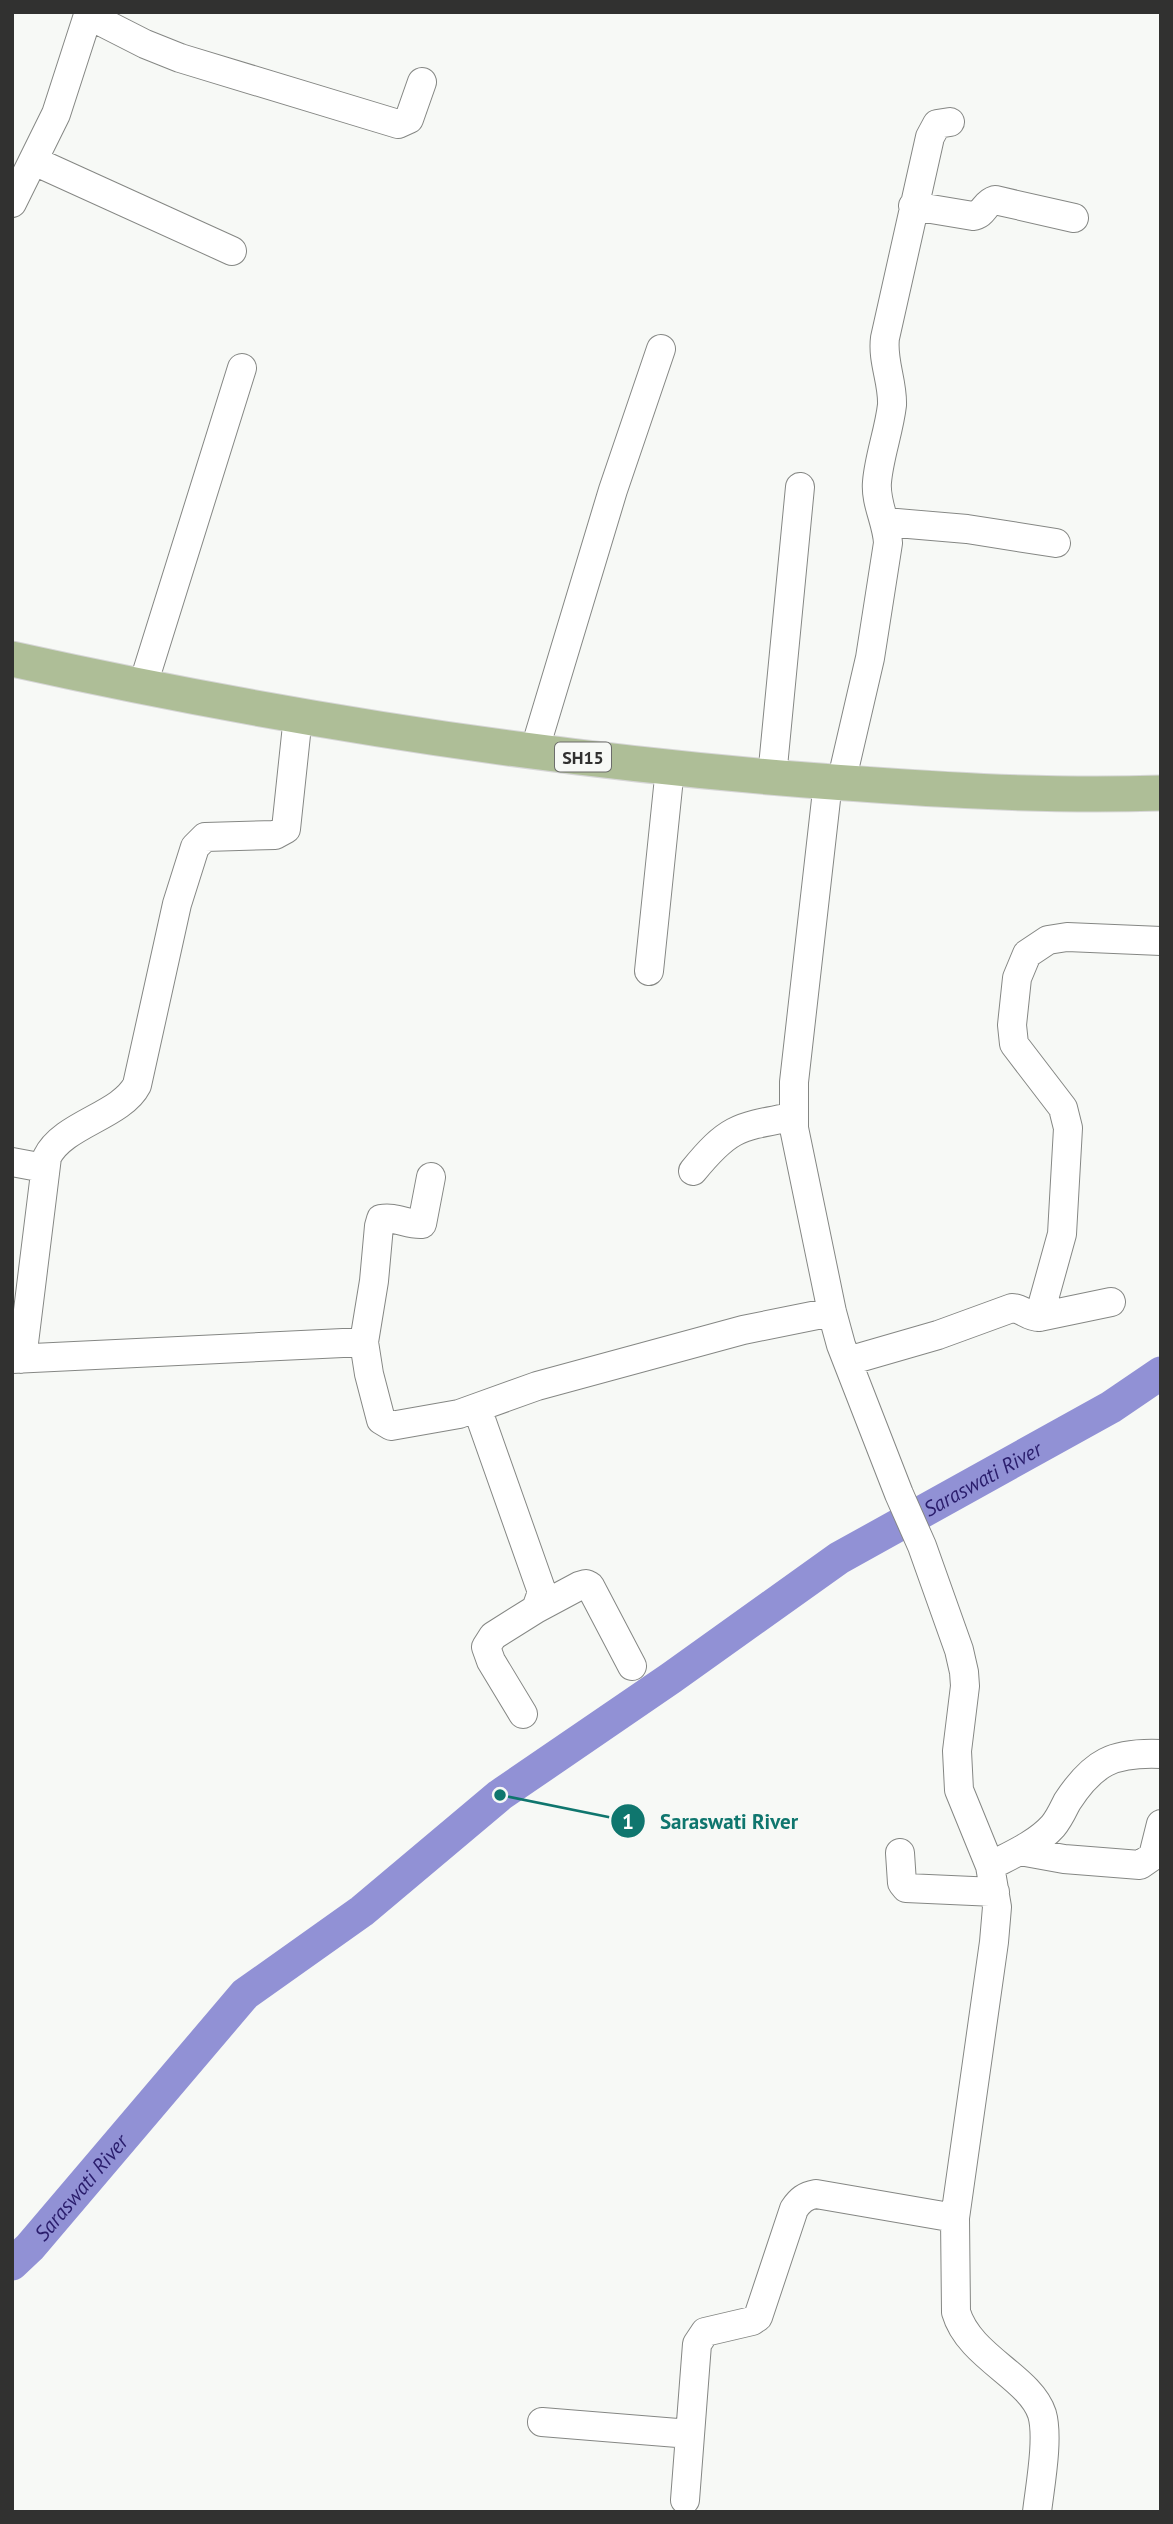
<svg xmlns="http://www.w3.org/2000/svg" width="1173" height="2524" font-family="'PT Sans',sans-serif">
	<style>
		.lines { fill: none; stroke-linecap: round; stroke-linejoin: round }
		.river { stroke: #9191d5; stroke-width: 33 }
		.minor-casing { stroke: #858784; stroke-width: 30 }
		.major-casing { stroke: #d6d6d6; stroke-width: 37 }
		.minor { stroke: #fff; stroke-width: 28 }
		.major { stroke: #aebe97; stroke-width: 35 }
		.labels { text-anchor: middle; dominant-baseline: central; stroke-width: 5; stroke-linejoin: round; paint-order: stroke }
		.shield { fill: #f7f9f6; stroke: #6c6d6b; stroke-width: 2 }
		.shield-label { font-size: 18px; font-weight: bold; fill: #313130 }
		.water-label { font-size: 21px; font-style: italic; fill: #2a1d6c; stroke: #f7f9f6 }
		.leader { fill: none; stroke: #0f766e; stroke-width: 2.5 }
		.callout-dot { fill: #0f766e; stroke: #f7f9f6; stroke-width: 2.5 }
		.mark-label { font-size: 21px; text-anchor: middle; font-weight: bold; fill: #fff }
		.callout-label { font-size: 21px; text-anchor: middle; font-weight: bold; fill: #0f766e; stroke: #f7f9f6; stroke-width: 5; stroke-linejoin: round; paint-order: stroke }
	</style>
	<rect width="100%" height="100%" fill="#f7f9f6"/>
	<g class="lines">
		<!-- river -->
		<path class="river" id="s1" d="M 12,2264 L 30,2247 L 245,1994 L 362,1911 L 500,1795 L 671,1678 L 839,1558 L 1111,1407 L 1161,1373"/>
		<defs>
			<path id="minor" d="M 88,15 L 145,44 L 180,58 L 398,124 L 409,119 L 422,82
				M 34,161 L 232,251
				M 12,203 L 56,114 L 89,12
				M 913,206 L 973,216 C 984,215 984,203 995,200 L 1074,218
				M 885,522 L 967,529 L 1056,543
				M 142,688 L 242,368
				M 534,752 L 613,490 L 661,349
				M 772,777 L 800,487
				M 828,782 L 794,1082 L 794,1128 L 832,1312 L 841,1345 L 899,1494 L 922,1546 L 959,1650 L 964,1672 L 965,1686 L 957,1751 L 959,1790 L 990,1866 L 997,1907 L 994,1942 L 955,2218 L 956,2312 C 969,2357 1030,2377 1042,2414 C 1049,2438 1040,2486 1037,2512
				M 841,783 L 870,658 L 888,543 C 887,522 875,503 877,482 C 879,457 889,431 892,405 C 893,382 882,361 885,338 L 930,137 L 937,124 L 950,122
				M 649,971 L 670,768
				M 12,1162 L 44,1168
				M 693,1171 C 729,1127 738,1127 792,1117
				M 431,1177 L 422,1224 C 408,1225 395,1216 381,1219 L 379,1226 L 374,1281 L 364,1342 L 369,1374 L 381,1420 L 391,1426 L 459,1414 L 537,1386 L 743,1330 L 832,1312
				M 1039,1317 L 1062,1234 L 1068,1128 L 1063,1108 L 1014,1044 L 1012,1025 L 1017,978 L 1027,954 L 1048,940 L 1067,937 L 1161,941
				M 12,1359 L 364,1342
				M 22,1359 L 47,1157 C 63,1124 121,1116 137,1085 L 177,904 L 195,847 L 205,837 L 275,835 L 286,829 L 298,716
				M 848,1361 L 938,1335 L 1012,1308 C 1022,1308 1028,1317 1039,1317 L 1111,1302
				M 477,1408 L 542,1592 L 536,1609 L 493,1636 L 486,1647 L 491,1661 L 523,1714
				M 536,1609 L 579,1586 L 586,1584 L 590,1586 L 632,1666
				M 1020,1851 L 1064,1859 L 1140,1865 L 1153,1856 L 1161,1824
				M 900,1853 L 902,1883 L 906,1888 L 995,1892
				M 990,1866 C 1011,1855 1037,1844 1053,1826 C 1059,1819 1063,1810 1067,1802 C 1093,1762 1113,1752 1161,1754
				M 542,2422 L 690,2434
				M 685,2500 L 697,2344 L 705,2332 L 752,2321 L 758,2317 L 794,2209 C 800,2200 805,2196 816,2194 L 955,2218"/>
			<path id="major" d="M 12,659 C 274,717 539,759 806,780 C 924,789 1042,797 1161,793"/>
		</defs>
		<!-- minor casing -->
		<use href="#minor" class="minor-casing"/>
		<!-- major casing -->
		<use href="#major" class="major-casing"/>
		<!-- minor -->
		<use href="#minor" class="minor"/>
		<!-- major -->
		<use href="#major" class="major"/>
	</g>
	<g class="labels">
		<!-- shield labels -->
		<rect class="shield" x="555" y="742.5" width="56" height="29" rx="5"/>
		<g class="shield-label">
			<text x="583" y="757">SH15</text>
		</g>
		<!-- water labels -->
		<g class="water-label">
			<text stroke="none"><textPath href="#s1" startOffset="1258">Saraswati River</textPath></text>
			<text stroke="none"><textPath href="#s1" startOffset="103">Saraswati River</textPath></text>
		</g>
	</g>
	<!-- callouts -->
	<path class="leader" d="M500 1795L628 1821"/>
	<g class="callout-dot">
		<circle cx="500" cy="1795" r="7"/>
		<circle cx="628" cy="1821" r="18"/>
	</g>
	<g class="mark-label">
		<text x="628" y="1829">1</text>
	</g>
	<g class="callout-label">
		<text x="729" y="1829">Saraswati River</text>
	</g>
	<!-- border -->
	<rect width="1173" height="2524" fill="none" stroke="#313130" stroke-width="28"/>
</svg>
